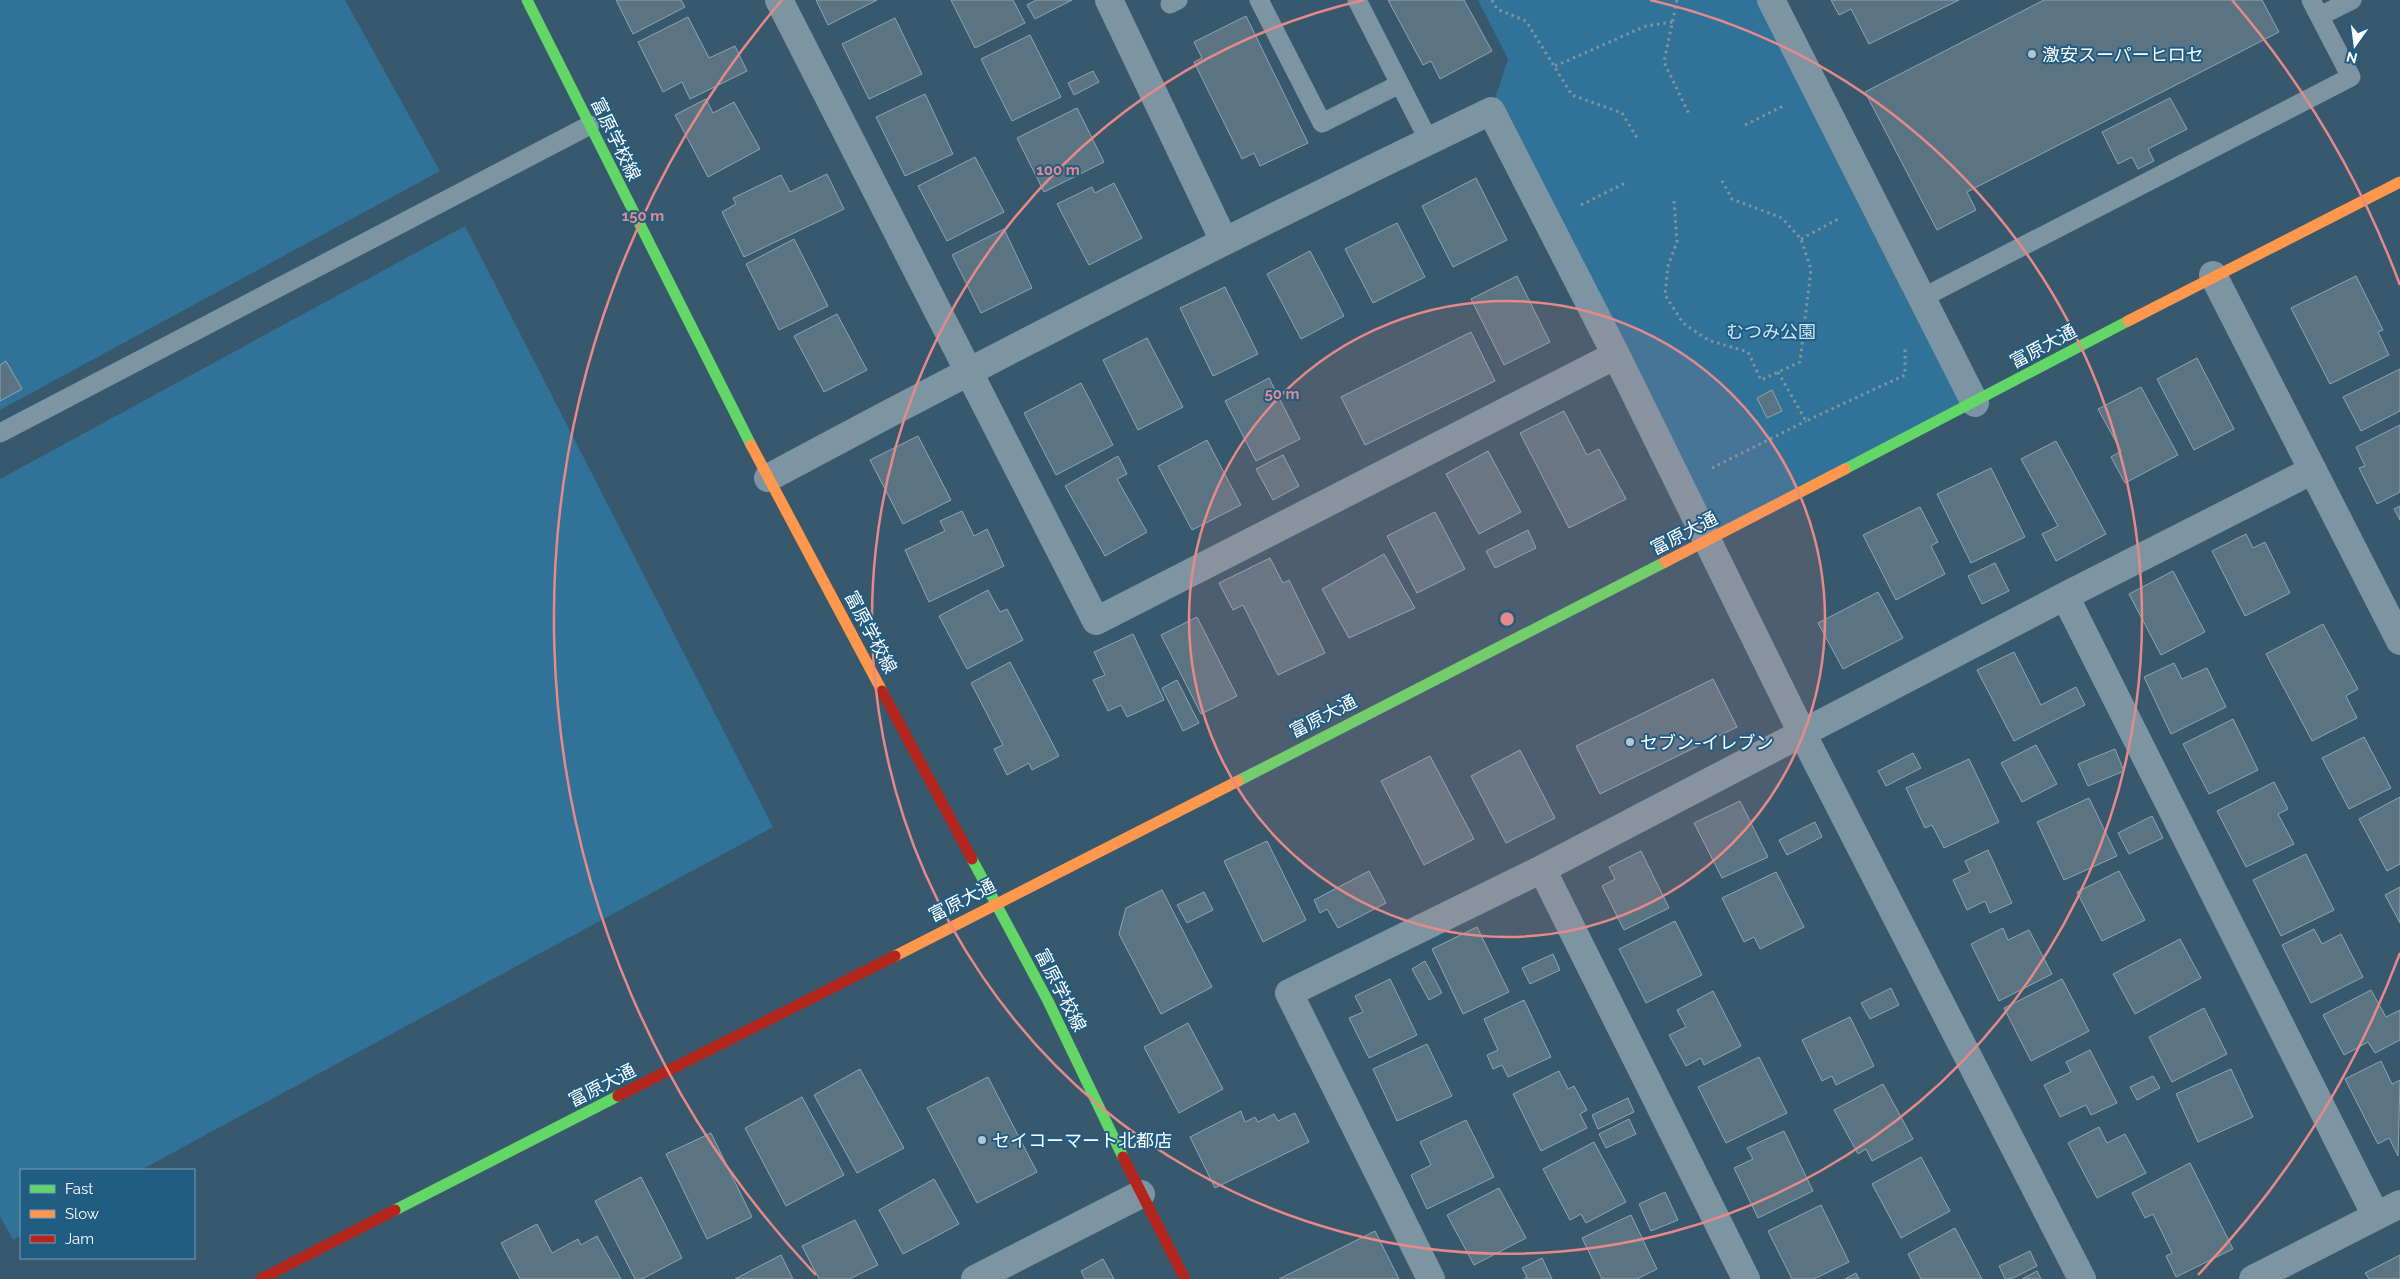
<svg xmlns="http://www.w3.org/2000/svg" width="2400" height="1279" font-family="Raleway,'Noto Sans JP',sans-serif">
	<style>
		.green { fill: #317299 }
		.building { fill: #5a7484; stroke: #91a4b1 }
		.lines { fill: none; stroke-linecap: round; stroke-linejoin: round }
		.path { stroke: #7d94a3; stroke-width: 3; stroke-dasharray: 2.5 4; stroke-linecap: butt }
		.lane { stroke: #7d94a3; stroke-width: 19 }
		.street { stroke: #7d94a3; stroke-width: 28 }
		.fast { stroke: #63d668; stroke-width: 11 }
		.slow { stroke: #ff974d; stroke-width: 11 }
		.jam { stroke: #b3261e; stroke-width: 11 }
		.ring { fill: none; stroke: #e88989; stroke-width: 2.5 }
		.poi-dot { fill: #b9c5cc; stroke: #215d83; stroke-width: 2 }
		.labels { text-anchor: middle; dominant-baseline: central; stroke-width: 4; stroke-linejoin: round; paint-order: stroke }
		.poi-label { font-size: 18px; fill: #fff; stroke: #215d83; text-anchor: start }
		.street-label { font-size: 18px; fill: #fff; stroke: #215d83 }
		.park-label { font-size: 18px; fill: #cce7f7; stroke: #215d83 }
		.centre { fill: #e88989; stroke: #215d83; stroke-width: 2.5 }
		.ring-label { font-size: 15px; text-anchor: middle; font-weight: bold; fill: #e88989; stroke: #215d83; stroke-width: 4; stroke-linejoin: round; paint-order: stroke }
	</style>
	<rect width="100%" height="100%" fill="#37586d"/>
	<!-- green -->
	<path class="green" d="M 0,0 L 345,0 L 440,171 L 0,410 Z
		M 1478,0 L 1771,0 L 1975,403 L 1708,540 L 1491,111 L 1508,59 Z
		M 465,226 L 773,827 L 141,1170 L 21,1170 L 21,1235 L 13,1240 L 0,1216 L 0,479 Z"/>
	<!-- building -->
	<path class="building" d="M 616,0 L 681,0 L 685,7 L 633,34 Z
		M 816,0 L 877,0 L 828,25 Z
		M 951,0 L 1013,0 L 1025,23 L 975,48 Z
		M 1036,0 L 1072,0 L 1035,19 L 1027,5 Z
		M 1388,0 L 1464,0 L 1492,51 L 1440,79 L 1431,61 L 1423,65 Z
		M 1831,0 L 1959,0 L 1869,44 L 1851,9 L 1839,15 Z
		M 2044,0 L 2262,0 L 2279,32 L 1967,192 L 1976,210 L 1937,230 L 1865,92 Z
		M 1246,16 L 1308,143 L 1260,166 L 1254,153 L 1242,159 L 1194,62 L 1202,58 L 1194,42 Z
		M 688,17 L 709,58 L 735,46 L 747,71 L 690,99 L 682,82 L 663,92 L 638,42 Z
		M 895,18 L 922,74 L 869,99 L 842,44 Z
		M 1030,35 L 1061,97 L 1012,121 L 981,59 Z
		M 1093,71 L 1099,82 L 1074,95 L 1068,83 Z
		M 925,94 L 953,154 L 905,176 L 876,117 Z
		M 2170,98 L 2187,129 L 2148,149 L 2154,161 L 2138,169 L 2132,157 L 2118,164 L 2102,132 Z
		M 706,99 L 713,113 L 734,102 L 760,149 L 708,177 L 675,115 Z
		M 1077,108 L 1104,162 L 1044,192 L 1017,138 Z
		M 975,157 L 1004,212 L 947,241 L 918,186 Z
		M 827,174 L 844,209 L 744,257 L 722,212 L 736,204 L 733,198 L 781,175 L 790,192 Z
		M 1476,178 L 1507,240 L 1453,267 L 1422,206 Z
		M 1114,183 L 1142,238 L 1089,265 L 1057,204 L 1092,187 L 1095,193 Z
		M 1397,223 L 1425,277 L 1373,303 L 1345,249 Z
		M 1004,229 L 1032,288 L 981,313 L 952,255 Z
		M 794,239 L 828,306 L 779,330 L 746,264 Z
		M 1310,251 L 1344,316 L 1301,339 L 1267,274 Z
		M 1517,276 L 1550,342 L 1504,365 L 1471,299 Z
		M 2356,276 L 2383,330 L 2378,332 L 2389,355 L 2330,384 L 2291,308 Z
		M 1225,287 L 1258,354 L 1213,376 L 1180,308 Z
		M 837,314 L 867,370 L 824,392 L 794,336 Z
		M 1471,332 L 1495,381 L 1365,445 L 1341,397 Z
		M 1147,338 L 1183,407 L 1138,430 L 1103,360 Z
		M 2197,358 L 2234,429 L 2194,450 L 2157,379 Z
		M 6,361 L 22,389 L 0,401 L 0,365 Z
		M 2400,369 L 2400,411 L 2361,431 L 2343,397 Z
		M 1269,378 L 1300,439 L 1256,461 L 1225,401 Z
		M 1081,383 L 1113,445 L 1056,475 L 1024,413 Z
		M 2141,387 L 2178,455 L 2125,483 L 2111,457 L 2121,451 L 2098,409 Z
		M 1772,390 L 1782,411 L 1767,418 L 1757,398 Z
		M 1564,411 L 1587,455 L 1599,449 L 1626,499 L 1569,528 L 1520,433 Z
		M 2400,425 L 2400,492 L 2377,504 L 2359,468 L 2365,466 L 2356,447 Z
		M 918,436 L 951,500 L 903,524 L 870,460 Z
		M 1207,440 L 1241,505 L 1192,530 L 1158,466 Z
		M 2056,441 L 2106,534 L 2056,561 L 2042,534 L 2058,526 L 2021,459 Z
		M 1488,451 L 1521,512 L 1479,534 L 1446,474 Z
		M 1283,455 L 1299,486 L 1273,500 L 1256,469 Z
		M 1118,456 L 1127,474 L 1117,479 L 1147,532 L 1105,556 L 1065,486 Z
		M 1991,468 L 2025,537 L 1971,563 L 1937,494 Z
		M 2400,506 L 2400,520 L 2394,509 Z
		M 1920,507 L 1938,542 L 1931,546 L 1945,574 L 1896,600 L 1863,535 Z
		M 962,511 L 974,536 L 987,529 L 1004,566 L 929,602 L 905,550 L 945,531 L 940,521 Z
		M 1435,512 L 1465,569 L 1417,593 L 1387,536 Z
		M 1528,530 L 1536,548 L 1495,568 L 1486,551 Z
		M 2246,534 L 2253,548 L 2265,542 L 2290,593 L 2245,616 L 2212,551 Z
		M 1384,554 L 1415,608 L 1349,638 L 1322,589 Z
		M 1270,558 L 1283,583 L 1289,580 L 1325,653 L 1278,675 L 1243,605 L 1233,610 L 1219,583 Z
		M 1995,563 L 2009,591 L 1982,604 L 1968,576 Z
		M 2173,571 L 2205,632 L 2161,655 L 2129,594 Z
		M 988,590 L 1000,612 L 1007,609 L 1023,640 L 967,669 L 939,616 Z
		M 1878,592 L 1903,638 L 1843,669 L 1818,623 Z
		M 1197,617 L 1237,696 L 1201,714 L 1161,635 Z
		M 2323,624 L 2358,689 L 2346,696 L 2357,718 L 2312,741 L 2266,654 Z
		M 1133,634 L 1164,700 L 1127,717 L 1121,705 L 1108,711 L 1093,680 L 1105,675 L 1094,652 Z
		M 2014,652 L 2041,705 L 2076,687 L 2085,705 L 2014,741 L 1977,670 Z
		M 1010,662 L 1059,756 L 1032,770 L 1029,763 L 1007,775 L 994,749 L 1003,745 L 971,683 Z
		M 2174,663 L 2182,679 L 2207,668 L 2226,707 L 2171,734 L 2144,677 Z
		M 1713,679 L 1737,727 L 1600,794 L 1576,746 Z
		M 1177,680 L 1199,723 L 1183,731 L 1162,688 Z
		M 2233,719 L 2258,770 L 2209,794 L 2183,744 Z
		M 2364,737 L 2391,788 L 2349,809 L 2322,758 Z
		M 2036,745 L 2057,784 L 2022,802 L 2001,763 Z
		M 2115,749 L 2124,771 L 2088,786 L 2078,764 Z
		M 1520,750 L 1555,818 L 1506,843 L 1471,776 Z
		M 1913,753 L 1921,768 L 1886,786 L 1878,771 Z
		M 1430,756 L 1474,839 L 1424,865 L 1381,781 Z
		M 1969,759 L 1999,822 L 1944,848 L 1932,825 L 1925,828 L 1906,788 Z
		M 2274,782 L 2288,809 L 2278,814 L 2294,844 L 2246,867 L 2217,811 Z
		M 2400,797 L 2400,864 L 2387,871 L 2359,819 Z
		M 2089,798 L 2117,856 L 2064,880 L 2037,822 Z
		M 1740,801 L 1768,857 L 1722,878 L 1694,823 Z
		M 2152,816 L 2163,838 L 2129,854 L 2118,833 Z
		M 1815,822 L 1822,837 L 1787,855 L 1779,840 Z
		M 1267,841 L 1306,920 L 1263,942 L 1224,861 Z
		M 1988,850 L 2012,903 L 1990,913 L 1985,901 L 1967,910 L 1953,880 L 1970,872 L 1965,861 Z
		M 1641,851 L 1669,908 L 1624,930 L 1602,886 L 1615,879 L 1609,867 Z
		M 2306,854 L 2334,910 L 2281,936 L 2253,880 Z
		M 1369,871 L 1386,903 L 1338,928 L 1327,909 L 1320,913 L 1314,900 Z
		M 2119,871 L 2145,920 L 2102,941 L 2077,892 Z
		M 1776,872 L 1804,927 L 1760,949 L 1754,937 L 1744,942 L 1722,898 Z
		M 2400,887 L 2400,923 L 2385,895 Z
		M 1162,890 L 1212,987 L 1161,1014 L 1119,934 L 1126,908 Z
		M 1204,892 L 1213,910 L 1187,923 L 1177,905 Z
		M 1675,921 L 1702,975 L 1646,1003 L 1619,949 Z
		M 1477,927 L 1509,992 L 1463,1014 L 1432,949 Z
		M 2003,928 L 2008,940 L 2029,930 L 2052,974 L 1999,1001 L 1971,944 Z
		M 2314,929 L 2322,944 L 2341,934 L 2363,977 L 2311,1003 L 2282,945 Z
		M 2180,939 L 2201,978 L 2135,1014 L 2113,974 Z
		M 1553,954 L 1560,970 L 1530,984 L 1522,968 Z
		M 1425,961 L 1442,993 L 1429,1000 L 1412,969 Z
		M 1390,979 L 1417,1035 L 1369,1058 L 1349,1018 L 1363,1012 L 1355,996 Z
		M 2062,979 L 2089,1031 L 2031,1061 L 2004,1008 Z
		M 1891,988 L 1899,1005 L 1870,1019 L 1861,1003 Z
		M 2371,990 L 2386,1017 L 2400,1010 L 2400,1040 L 2375,1053 L 2368,1042 L 2344,1055 L 2323,1015 Z
		M 1713,991 L 1741,1046 L 1704,1065 L 1701,1058 L 1686,1066 L 1669,1035 L 1686,1027 L 1677,1010 Z
		M 1524,1000 L 1551,1057 L 1508,1077 L 1502,1065 L 1493,1069 L 1487,1055 L 1498,1050 L 1484,1019 Z
		M 2204,1008 L 2227,1054 L 2172,1082 L 2149,1037 Z
		M 1850,1017 L 1874,1066 L 1836,1085 L 1832,1076 L 1822,1081 L 1802,1040 Z
		M 1188,1023 L 1223,1089 L 1179,1113 L 1144,1047 Z
		M 1427,1044 L 1452,1096 L 1397,1121 L 1373,1069 Z
		M 2090,1050 L 2117,1103 L 2091,1115 L 2086,1105 L 2060,1117 L 2044,1085 L 2071,1072 L 2066,1062 Z
		M 1759,1057 L 1787,1113 L 1726,1143 L 1698,1087 Z
		M 2381,1061 L 2392,1084 L 2400,1080 L 2398,1156 L 2389,1138 L 2378,1144 L 2345,1079 Z
		M 860,1069 L 904,1148 L 857,1173 L 814,1095 Z
		M 2231,1069 L 2253,1117 L 2198,1142 L 2176,1094 Z
		M 1559,1071 L 1568,1089 L 1574,1086 L 1587,1110 L 1580,1114 L 1587,1128 L 1541,1151 L 1513,1094 Z
		M 2153,1076 L 2160,1088 L 2137,1100 L 2130,1087 Z
		M 988,1077 L 1037,1172 L 977,1203 L 927,1108 Z
		M 1883,1084 L 1913,1139 L 1872,1161 L 1866,1149 L 1858,1154 L 1834,1110 Z
		M 802,1097 L 844,1175 L 786,1206 L 745,1128 Z
		M 1628,1098 L 1634,1112 L 1598,1129 L 1592,1115 Z
		M 1241,1111 L 1245,1122 L 1255,1117 L 1258,1122 L 1274,1114 L 1278,1121 L 1295,1113 L 1309,1142 L 1215,1188 L 1190,1137 Z
		M 1629,1119 L 1636,1134 L 1606,1148 L 1599,1134 Z
		M 1466,1120 L 1494,1177 L 1427,1209 L 1411,1175 L 1431,1165 L 1420,1142 Z
		M 2099,1127 L 2107,1143 L 2125,1134 L 2146,1173 L 2097,1198 L 2068,1143 Z
		M 1784,1131 L 1813,1191 L 1758,1218 L 1734,1168 L 1753,1159 L 1747,1148 Z
		M 711,1133 L 752,1217 L 707,1239 L 666,1154 Z
		M 1594,1142 L 1626,1202 L 1586,1223 L 1581,1214 L 1570,1220 L 1543,1169 Z
		M 1921,1157 L 1950,1211 L 1901,1238 L 1872,1184 Z
		M 2190,1163 L 2233,1249 L 2176,1277 L 2166,1256 L 2172,1253 L 2153,1214 L 2145,1218 L 2132,1193 Z
		M 641,1177 L 682,1258 L 642,1279 L 635,1279 L 595,1201 Z
		M 934,1179 L 959,1224 L 903,1254 L 879,1210 Z
		M 1499,1188 L 1526,1238 L 1474,1265 L 1447,1215 Z
		M 1665,1192 L 1678,1220 L 1651,1231 L 1639,1204 Z
		M 1821,1205 L 1849,1262 L 1814,1279 L 1792,1279 L 1768,1231 Z
		M 1631,1215 L 1657,1269 L 1637,1279 L 1602,1279 L 1582,1238 Z
		M 855,1220 L 878,1265 L 849,1279 L 819,1279 L 802,1246 Z
		M 537,1224 L 552,1253 L 578,1239 L 581,1245 L 597,1236 L 621,1279 L 520,1279 L 501,1243 Z
		M 1955,1228 L 1982,1279 L 1921,1279 L 1908,1254 Z
		M 1375,1231 L 1399,1279 L 1279,1279 Z
		M 2030,1251 L 2037,1266 L 2011,1279 L 2005,1279 L 1999,1266 Z
		M 781,1255 L 793,1279 L 735,1279 Z
		M 2400,1255 L 2400,1279 L 2369,1279 L 2365,1273 Z
		M 1542,1258 L 1552,1279 L 1524,1279 L 1527,1277 L 1522,1268 Z
		M 1103,1259 L 1114,1279 L 1085,1279 L 1081,1271 Z
		M 2037,1271 L 2041,1279 L 2022,1279 Z
		M 1856,1273 L 1859,1279 L 1845,1279 Z"/>
	<g class="lines">
		<!-- path -->
		<path class="path" d="M 1492,0 L 1497,9 L 1526,21 L 1572,95 L 1622,113 L 1637,138
			M 1677,0 L 1664,62 L 1689,114
			M 1555,66 L 1646,26 L 1673,22
			M 1745,125 L 1785,105
			M 1674,201 L 1677,242 L 1668,266 L 1665,295 L 1683,323 L 1708,340 L 1748,352 L 1761,380 L 1800,362 L 1811,269 L 1801,239 L 1782,218 L 1732,199 L 1721,179
			M 1581,205 L 1625,183
			M 1801,239 L 1840,218
			M 1778,372 L 1806,421 L 1905,375 L 1905,349
			M 1712,468 L 1806,421"/>
		<!-- lane -->
		<path class="lane" d="M 1259,0 L 1322,123 L 1400,84
			M 1357,0 L 1429,141
			M 1170,4 L 1178,0
			M 2320,16 L 2352,0
			M 1922,298 L 2351,77 L 2311,0
			M 0,433 L 590,125"/>
		<!-- street -->
		<path class="street" d="M 779,0 L 1096,621 L 1616,355
			M 1109,0 L 1224,241
			M 1771,0 L 1975,403
			M 2213,275 L 2400,641
			M 768,478 C 1006,350 1247,228 1491,111 L 1616,355 L 1802,733 L 2082,1279
			M 2065,596 L 2376,1216
			M 1542,869 L 1746,1279
			M 975,1279 L 1141,1194
			M 1431,1279 L 1289,993 L 1542,869 L 2065,596 L 2313,470
			M 2253,1279 L 2400,1204"/>
		<!-- fast -->
		<path class="fast" d="M 527,0 L 751,445
			M 1845,469 L 2128,321
			M 1238,781 L 1665,562
			M 972,859 L 1048,1001 L 1123,1157
			M 395,1210 L 618,1096"/>
		<!-- slow -->
		<path class="slow" d="M 2128,321 L 2400,182
			M 751,445 L 882,691
			M 1665,562 L 1845,469
			M 895,956 L 1238,781"/>
		<!-- jam -->
		<path class="jam" d="M 882,691 L 972,859
			M 618,1096 L 895,956
			M 1123,1157 L 1185,1279
			M 261,1279 L 395,1210"/>
	</g>
	<!-- distance rings -->
	<circle cx="1507" cy="619" r="318" fill="#e88989" fill-opacity=".12"/>
	<g class="ring">
		<circle cx="1507" cy="619" r="318"/>
		<path d="M1650 0A635 635 0 1 1 1364 0"/>
		<path d="M2400 953A953 953 0 0 1 2198 1275M816 1275A953 953 0 0 1 782 0M2232 0A953 953 0 0 1 2400 285"/>
	</g>
	<!-- markers -->
	<g class="poi-dot">
		<circle cx="2032" cy="54" r="5"/>
		<circle cx="1630" cy="742" r="5"/>
		<circle cx="982" cy="1140" r="5"/>
	</g>
	<g class="labels">
		<!-- poi labels -->
		<g class="poi-label">
			<text x="2042" y="54">激安スーパーヒロセ</text>
			<text x="1640" y="742">セブン-イレブン</text>
			<text x="992" y="1140">セイコーマート北都店</text>
		</g>
		<!-- street labels -->
		<g class="street-label">
			<text transform="translate(616 139) rotate(64)">富原学校線</text>
			<text transform="translate(2043 346) rotate(-28)">富原大通</text>
			<text transform="translate(1684 533) rotate(-27)">富原大通</text>
			<text transform="translate(871 632) rotate(62)">富原学校線</text>
			<text transform="translate(1323 716) rotate(-27)">富原大通</text>
			<text transform="translate(962 900) rotate(-27)">富原大通</text>
			<text transform="translate(1061 990) rotate(63)">富原学校線</text>
			<text transform="translate(602 1085) rotate(-27)">富原大通</text>
		</g>
		<!-- park labels -->
		<g class="park-label">
			<text x="1771" y="331">むつみ公園</text>
		</g>
	</g>
	<circle cx="1507" cy="619" r="8" class="centre"/>
	<g class="ring-label">
		<text x="1058" y="175">100 m</text>
		<text x="643" y="221">150 m</text>
		<text x="1282" y="399">50 m</text>
	</g>
	<!-- legend -->
	<rect x="20" y="1169" width="175" height="90" fill="#215d83" stroke="#7a9eb5"/>
	<rect x="30" y="1185" width="25" height="8" fill="#63d668" stroke="#7a9eb5"/>
	<text x="65" y="1194" font-size="15" fill="#ffffff">Fast</text>
	<rect x="30" y="1210" width="25" height="8" fill="#ff974d" stroke="#7a9eb5"/>
	<text x="65" y="1219" font-size="15" fill="#ffffff">Slow</text>
	<rect x="30" y="1235" width="25" height="8" fill="#b3261e" stroke="#7a9eb5"/>
	<text x="65" y="1244" font-size="15" fill="#ffffff">Jam</text>
	<!-- north arrow -->
	<g transform="translate(2355 45) rotate(194)" stroke="#215d83" stroke-width="4" paint-order="stroke">
	<path d="M0-4L9 19L0 12L-9 19Z" fill="#ffffff"/>
	<text y="-8" font-size="14" font-weight="bold" text-anchor="middle" fill="#ffffff">N</text>
	</g>
</svg>
